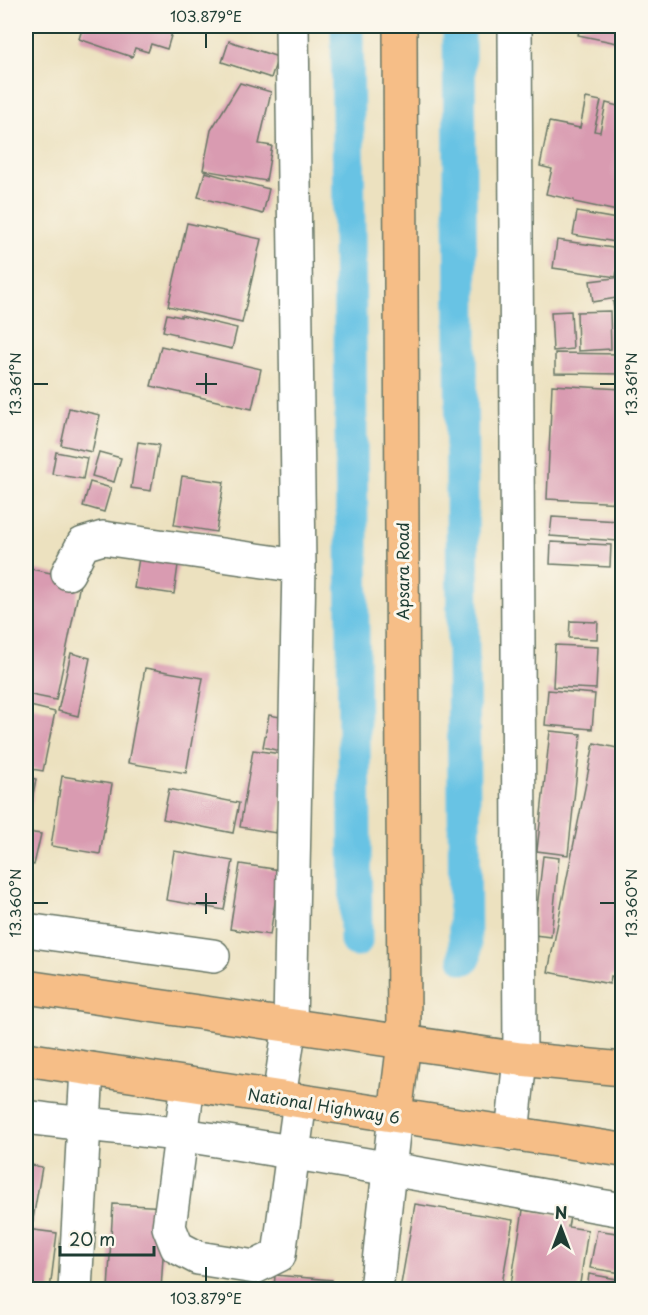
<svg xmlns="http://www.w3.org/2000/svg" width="648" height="1315" font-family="'Playpen Sans',sans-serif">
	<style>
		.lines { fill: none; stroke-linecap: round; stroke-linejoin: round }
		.canal { stroke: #67c3e4; stroke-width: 33 }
		.building { fill: #d99bb1 }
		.minor-casing { stroke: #677665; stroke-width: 36 }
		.major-casing { stroke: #677665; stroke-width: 36 }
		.minor { stroke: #fff; stroke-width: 33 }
		.major { stroke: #f6be87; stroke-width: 33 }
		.ticks { fill: none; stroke: #1f3d34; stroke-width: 2 }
		.labels { text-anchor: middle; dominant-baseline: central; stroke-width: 6; stroke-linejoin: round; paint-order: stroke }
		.street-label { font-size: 16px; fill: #1f3d34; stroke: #fbf7ec }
		.neatline { fill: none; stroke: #1f3d34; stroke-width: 2 }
		.ticks-label { font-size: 15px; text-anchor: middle; fill: #1f3d34 }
	</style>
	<rect width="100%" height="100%" fill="#fbf7ec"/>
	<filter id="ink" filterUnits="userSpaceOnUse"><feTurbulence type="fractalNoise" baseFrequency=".0167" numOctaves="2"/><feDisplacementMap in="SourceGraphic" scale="12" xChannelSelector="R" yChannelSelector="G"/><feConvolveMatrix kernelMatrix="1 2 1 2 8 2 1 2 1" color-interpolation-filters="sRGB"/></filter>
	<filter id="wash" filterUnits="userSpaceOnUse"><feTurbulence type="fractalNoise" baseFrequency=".008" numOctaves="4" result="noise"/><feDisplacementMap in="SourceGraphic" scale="24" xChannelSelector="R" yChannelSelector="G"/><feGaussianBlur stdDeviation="1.35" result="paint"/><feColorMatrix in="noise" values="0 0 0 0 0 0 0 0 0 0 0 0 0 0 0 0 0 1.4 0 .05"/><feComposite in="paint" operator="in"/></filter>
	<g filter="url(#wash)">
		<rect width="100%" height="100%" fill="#ece1bf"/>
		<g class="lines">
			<!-- canal -->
			<path class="canal" d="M 347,26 L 356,941
				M 459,26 L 465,958"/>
		</g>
		<g id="blocks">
			<!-- building -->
			<path class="building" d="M 83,26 L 174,26 L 167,49 L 151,44 L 148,52 L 135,48 L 132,57 L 79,39 Z
				M 580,26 L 622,26 L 622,44 L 578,35 Z
				M 229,41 L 278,57 L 271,78 L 222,62 Z
				M 240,83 L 271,92 L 259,144 L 272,146 L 266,181 L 203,170 L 211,130 Z
				M 586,98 L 601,101 L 594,131 L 600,132 L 606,103 L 622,107 L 622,124 L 620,136 L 622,137 L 622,212 L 574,202 L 574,200 L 546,194 L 552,169 L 540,166 L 549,122 L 580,128 Z
				M 205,172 L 269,189 L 263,214 L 198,197 Z
				M 577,212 L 622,220 L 622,243 L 573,235 Z
				M 187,223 L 261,239 L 242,323 L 168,306 Z
				M 557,240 L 620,249 L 616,277 L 553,268 Z
				M 622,277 L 622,297 L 593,302 L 590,281 Z
				M 622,301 L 622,343 L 619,344 L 613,302 Z
				M 571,311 L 573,349 L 553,351 L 551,312 Z
				M 610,311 L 611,349 L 578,351 L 577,312 Z
				M 167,314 L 181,317 L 181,315 L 237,328 L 232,349 L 176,336 L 176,334 L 163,331 Z
				M 161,346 L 261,369 L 252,409 L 151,386 Z
				M 555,353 L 622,354 L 622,374 L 555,373 Z
				M 552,385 L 622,389 L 622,503 L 547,499 Z
				M 69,408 L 100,415 L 92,452 L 61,445 Z
				M 138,442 L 159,445 L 151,491 L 131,488 Z
				M 56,452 L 87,458 L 83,479 L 52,474 Z
				M 99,452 L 121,458 L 114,482 L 92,476 Z
				M 182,476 L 224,482 L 216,532 L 174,525 Z
				M 90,482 L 111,488 L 104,512 L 83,506 Z
				M 552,517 L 619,521 L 618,541 L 550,536 Z
				M 551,542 L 611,545 L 610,567 L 550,564 Z
				M 140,552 L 179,558 L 174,594 L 134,588 Z
				M 26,568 L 81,579 L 56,700 L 26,694 Z
				M 570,621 L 598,622 L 597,639 L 569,638 Z
				M 555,645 L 598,647 L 596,689 L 553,687 Z
				M 71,653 L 90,658 L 78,716 L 58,711 Z
				M 145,668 L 203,678 L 186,773 L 128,763 Z
				M 548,690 L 595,694 L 592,729 L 545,725 Z
				M 26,705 L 55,712 L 43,771 L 26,768 Z
				M 269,715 L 286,718 L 280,751 L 263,747 Z
				M 550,731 L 581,734 L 568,855 L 537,851 Z
				M 594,743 L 622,749 L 622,962 L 619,978 L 611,976 L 610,984 L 548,972 Z
				M 253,750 L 288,755 L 276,833 L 240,827 Z
				M 62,776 L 112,784 L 100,854 L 51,846 Z
				M 26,777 L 36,779 L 27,825 L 26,825 Z
				M 169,789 L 239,803 L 233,833 L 163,819 Z
				M 26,832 L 41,834 L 34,865 L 26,864 Z
				M 174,851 L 233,861 L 224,910 L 166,900 Z
				M 543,856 L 559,858 L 551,937 L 534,935 Z
				M 240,864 L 280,870 L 270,935 L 230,929 Z
				M 26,1164 L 42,1167 L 32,1225 L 26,1224 Z
				M 113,1204 L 166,1207 L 161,1290 L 108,1290 Z
				M 415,1204 L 513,1220 L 501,1290 L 400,1290 Z
				M 523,1210 L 570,1217 L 568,1227 L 588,1230 L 579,1290 L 510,1290 Z
				M 26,1229 L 57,1233 L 50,1290 L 26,1290 Z
				M 597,1230 L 622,1234 L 622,1273 L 590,1268 Z
				M 589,1274 L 622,1280 L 622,1290 L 587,1290 Z
				M 275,1275 L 332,1280 L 331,1290 L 274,1290 Z"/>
		</g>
	</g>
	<g filter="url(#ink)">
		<use href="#blocks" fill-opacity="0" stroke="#677665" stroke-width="1.5"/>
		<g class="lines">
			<defs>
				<path id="minor" d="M 68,573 L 83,544 L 103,538 L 299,566
					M 26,930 L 213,956
					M 188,1084 L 169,1227 L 177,1247 L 198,1258 L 255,1267 L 279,1255 L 300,1101
					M 279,1098 L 290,1024 L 299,566 L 292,26
					M 26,1117 C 78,1124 131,1128 183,1135 C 330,1157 476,1184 622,1210
					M 512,1134 L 520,1059 L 515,26
					M 75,1290 L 87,1069
					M 376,1290 L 395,1115"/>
				<path id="major" d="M 26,987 L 520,1059 L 622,1069
					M 26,1059 L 622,1150
					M 395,1115 L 404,1042 L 400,26"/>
			</defs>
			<!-- minor casing -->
			<use href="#minor" class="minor-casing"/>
			<!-- major casing -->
			<use href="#major" class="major-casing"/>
			<!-- minor -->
			<use href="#minor" class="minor"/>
			<!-- major -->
			<use href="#major" class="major"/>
		</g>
	</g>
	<!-- ticks -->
	<path class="ticks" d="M 206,33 L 206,48M 206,373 L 206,394M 33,384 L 48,384M 196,384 L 217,384M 600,384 L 615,384M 206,893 L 206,914M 33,903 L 48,903M 196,903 L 217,903M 600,903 L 615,903M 206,1267 L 206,1282"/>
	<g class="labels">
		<!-- street labels -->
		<g class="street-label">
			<text transform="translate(402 571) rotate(-90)">Apsara Road</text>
			<text transform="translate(324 1105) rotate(9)">National Highway 6</text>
		</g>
	</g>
	<!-- margin -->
	<rect width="648" height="1315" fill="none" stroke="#fbf7ec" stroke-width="66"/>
	<!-- north arrow -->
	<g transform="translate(561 1228)" stroke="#fbf7ec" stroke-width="4.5" paint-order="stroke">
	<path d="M0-4.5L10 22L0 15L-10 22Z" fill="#1f3d34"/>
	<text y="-9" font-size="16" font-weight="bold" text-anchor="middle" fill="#1f3d34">N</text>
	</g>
	<!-- scale -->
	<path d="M60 1246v9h94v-9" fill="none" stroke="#1f3d34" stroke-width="3"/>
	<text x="69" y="1246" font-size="18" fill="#1f3d34" stroke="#fbf7ec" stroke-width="4.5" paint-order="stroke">20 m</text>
	<rect x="33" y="33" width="582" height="1249" class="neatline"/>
	<g class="ticks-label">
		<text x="206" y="22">103.879°E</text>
		<text transform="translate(16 384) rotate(-90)" y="5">13.361°N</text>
		<text transform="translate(632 384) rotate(-90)" y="5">13.361°N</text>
		<text transform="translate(16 903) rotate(-90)" y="5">13.360°N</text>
		<text transform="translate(632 903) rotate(-90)" y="5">13.360°N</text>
		<text x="206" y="1304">103.879°E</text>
	</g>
</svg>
